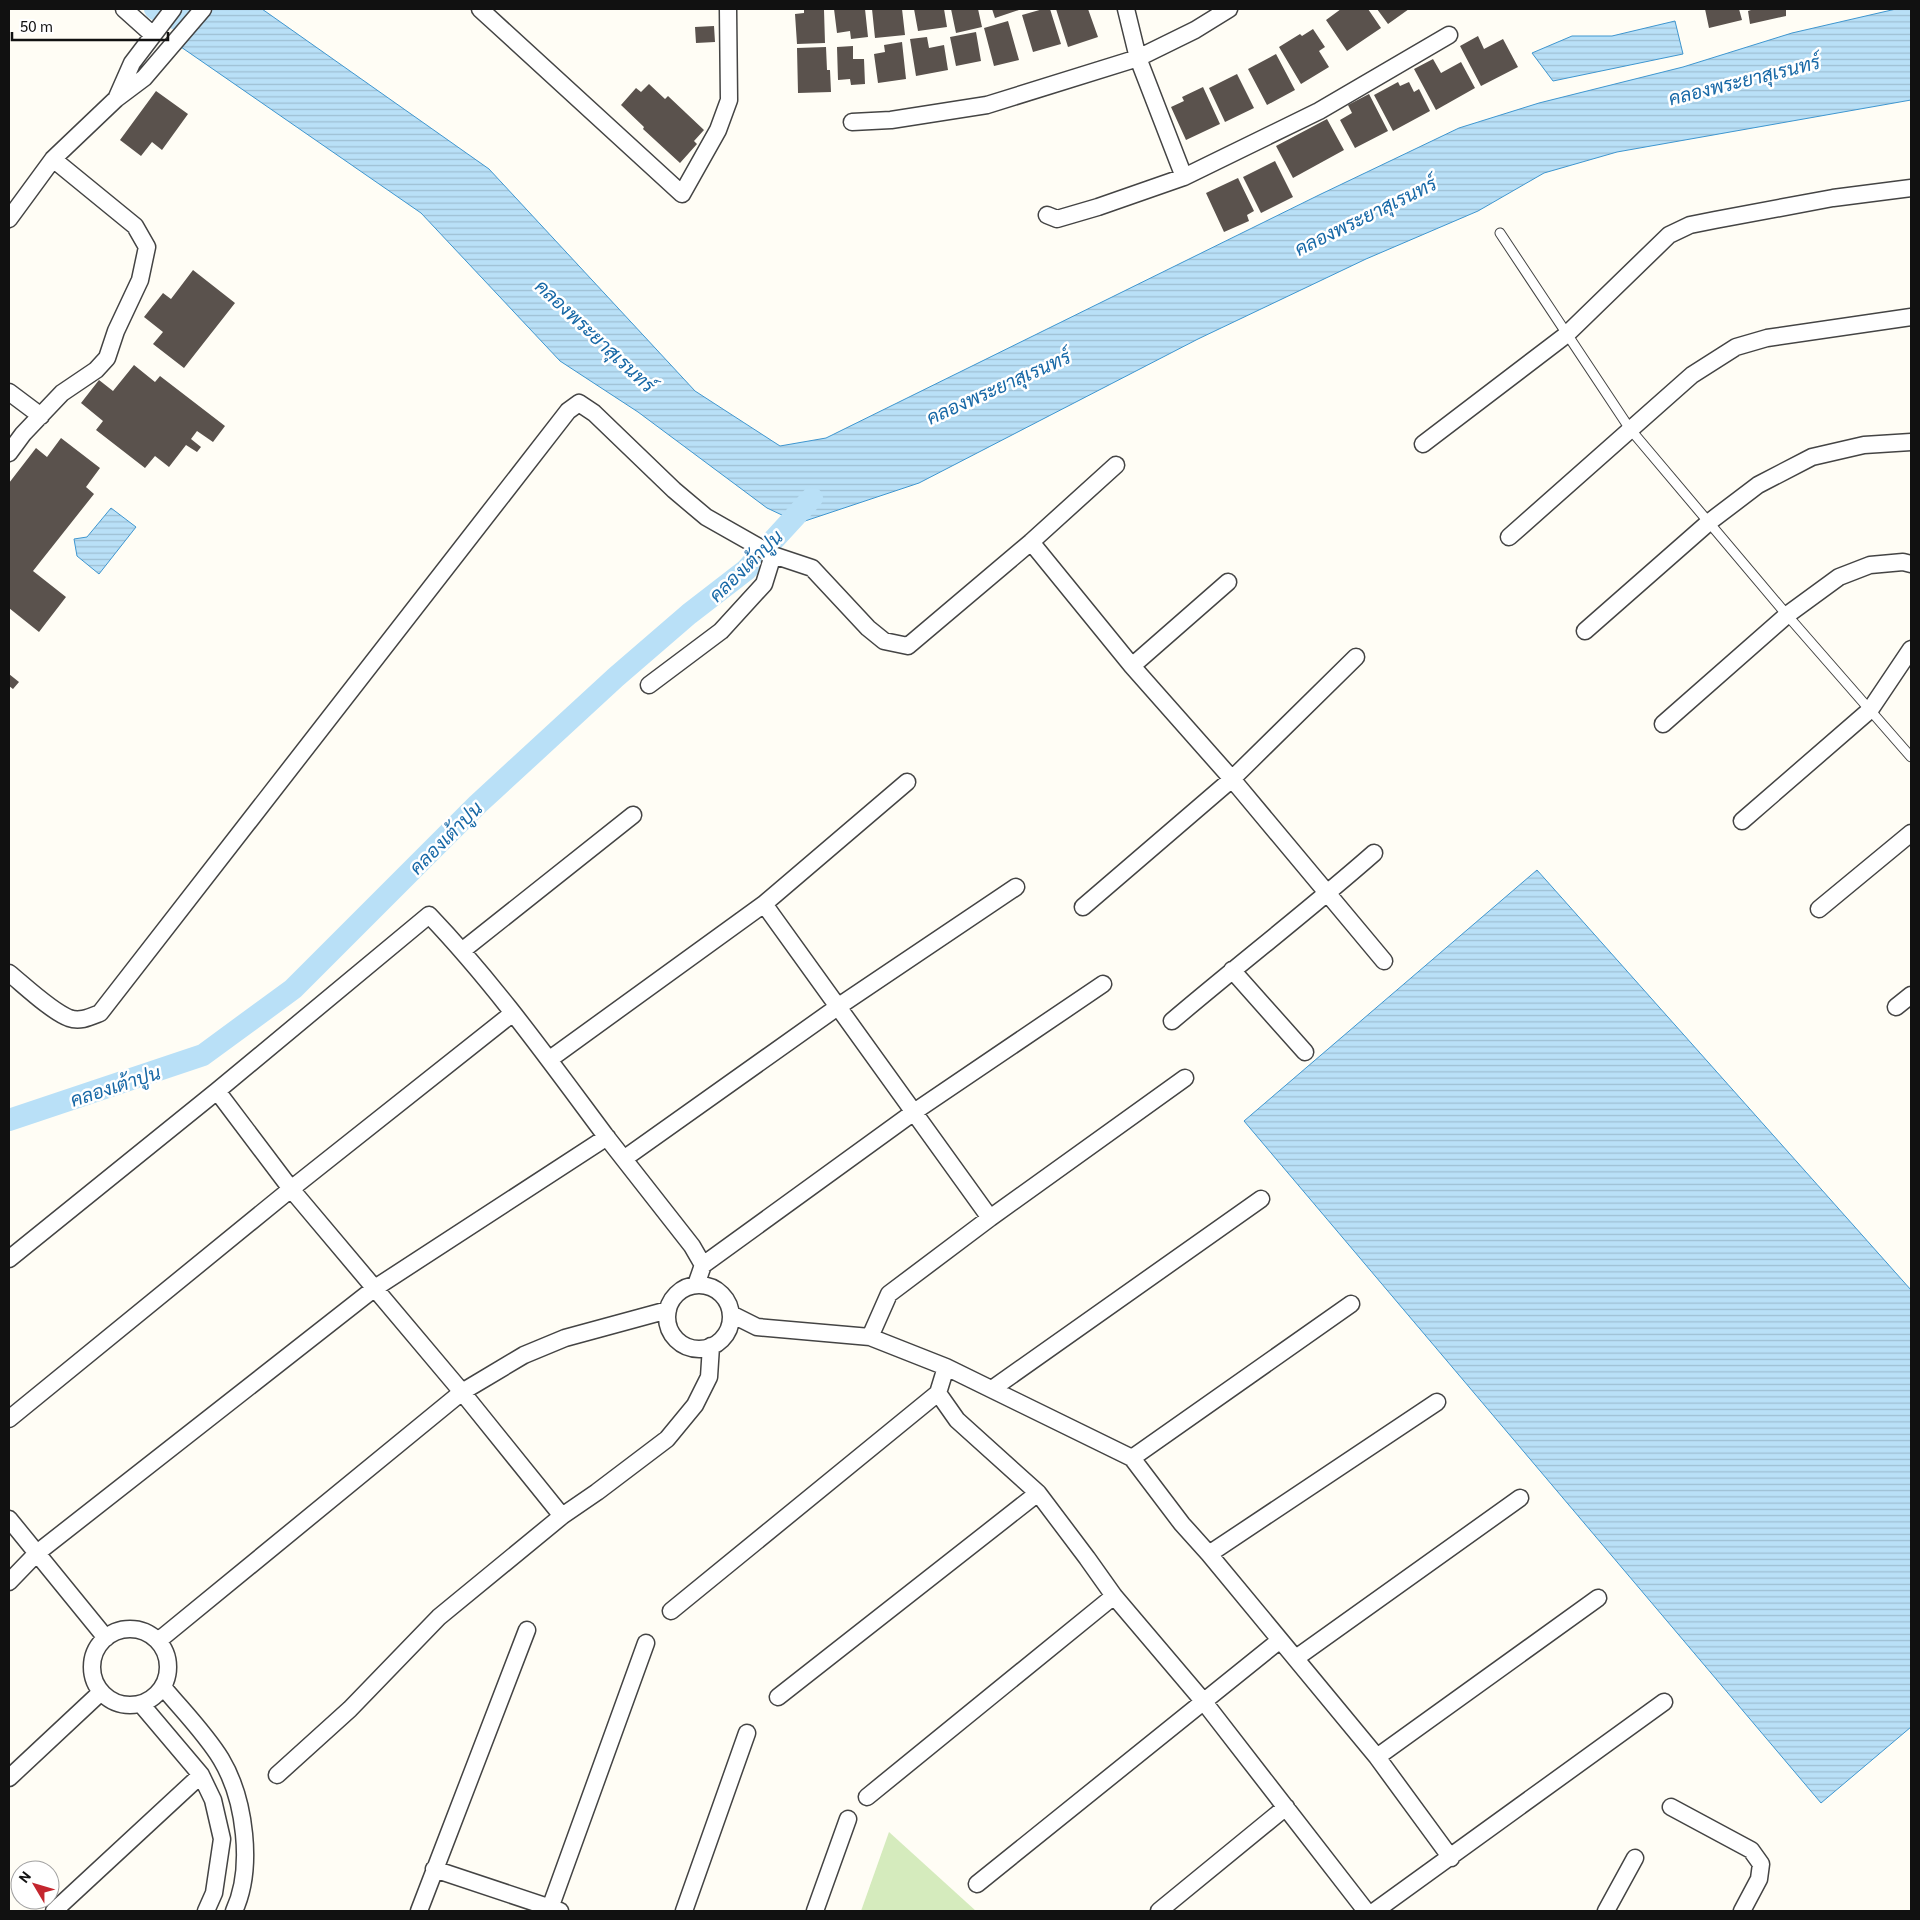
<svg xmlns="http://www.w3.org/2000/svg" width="1920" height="1920" font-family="Georgia,Sarabun,serif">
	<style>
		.grass { fill: #d5ebbd }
		.water { fill: url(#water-rules); stroke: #3f96cf }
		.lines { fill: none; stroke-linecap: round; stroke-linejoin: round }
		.canal { stroke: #b9e0f7; stroke-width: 22 }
		.building { fill: #5a524d }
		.service-casing { stroke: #444; stroke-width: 11 }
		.minor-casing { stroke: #444; stroke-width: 19 }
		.service { stroke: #fff; stroke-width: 9 }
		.minor { stroke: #fff; stroke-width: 16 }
		.labels { text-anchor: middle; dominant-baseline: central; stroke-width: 5; stroke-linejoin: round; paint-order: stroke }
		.water-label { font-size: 19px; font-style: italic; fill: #1768a6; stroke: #fff }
	</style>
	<defs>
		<pattern id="water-rules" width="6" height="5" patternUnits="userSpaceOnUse" patternTransform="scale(1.25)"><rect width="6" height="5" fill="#b9e0f7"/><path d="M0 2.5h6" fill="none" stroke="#9ebfd3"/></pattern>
	</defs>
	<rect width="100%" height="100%" fill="#fffdf5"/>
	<!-- grass -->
	<path class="grass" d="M 889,1832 L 976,1911 L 861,1911 Z"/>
	<!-- water -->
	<path class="water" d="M 170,9 L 262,9 L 489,169 L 695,391 L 780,446 L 826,438 L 1319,195 L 1459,128 L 1539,103 L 1683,67 L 1792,33 L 1896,9 L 1911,9 L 1911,100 L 1617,152 L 1544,173 L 1478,211 L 1366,259 L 1198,339 L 919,483 L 799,523 L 767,508 L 638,412 L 560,361 L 421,213 L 181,47 Z
		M 1675,21 L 1683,54 L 1553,81 L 1532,53 L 1572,36 L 1612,36 Z
		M 111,508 L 136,527 L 99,574 L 77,556 L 74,539 L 87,537 Z
		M 1537,870 L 1911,1290 L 1911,1727 L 1821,1803 L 1244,1121 Z"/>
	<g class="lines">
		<!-- canal -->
		<path class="canal" d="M 155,9 L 179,20 L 189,22
			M 9,1120 L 203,1055 L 293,989 L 478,804 L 616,677 L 689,614 L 746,570 L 812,498"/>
	</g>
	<!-- building -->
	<path class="building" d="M 804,9 L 824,10 L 825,43 L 797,44 L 795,14 L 804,13 Z
		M 834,9 L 865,9 L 868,37 L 851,39 L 850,31 L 837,33 Z
		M 872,9 L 902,9 L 905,35 L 875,38 Z
		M 914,9 L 944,9 L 947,27 L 918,31 Z
		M 951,9 L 978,9 L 982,27 L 956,33 Z
		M 992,9 L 1022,9 L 995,18 Z
		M 1043,9 L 1050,9 L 1061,44 L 1033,52 L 1022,15 Z
		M 1056,9 L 1088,9 L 1098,37 L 1068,47 Z
		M 1341,9 L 1368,9 L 1381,28 L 1347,51 L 1326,20 Z
		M 1377,9 L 1409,9 L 1388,24 Z
		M 1705,9 L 1739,9 L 1742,20 L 1709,28 Z
		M 1754,9 L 1786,9 L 1786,16 L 1750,24 L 1748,11 Z
		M 1008,21 L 1019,60 L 994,66 L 984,28 Z
		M 714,26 L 715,42 L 696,43 L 695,27 Z
		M 1313,29 L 1325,47 L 1319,51 L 1329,67 L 1301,84 L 1279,47 L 1300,34 L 1302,36 Z
		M 976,32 L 981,61 L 956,66 L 950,37 Z
		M 1478,36 L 1484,49 L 1503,39 L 1518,67 L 1481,86 L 1460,46 Z
		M 927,37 L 929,48 L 944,45 L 948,70 L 916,76 L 910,39 Z
		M 902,42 L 906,79 L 878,83 L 874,54 L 885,52 L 884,45 Z
		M 853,46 L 853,59 L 864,59 L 865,84 L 851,85 L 850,79 L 838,80 L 837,47 Z
		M 826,47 L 827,70 L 830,70 L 831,92 L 798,93 L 797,48 Z
		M 1276,54 L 1295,90 L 1267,105 L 1248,69 Z
		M 1433,59 L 1441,73 L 1461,62 L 1475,88 L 1436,110 L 1414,69 Z
		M 1237,74 L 1254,108 L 1225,122 L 1209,88 Z
		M 1398,82 L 1400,86 L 1409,82 L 1414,92 L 1419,89 L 1430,111 L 1393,131 L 1374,95 Z
		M 649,84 L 665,99 L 668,96 L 704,130 L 694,141 L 697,144 L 680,163 L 643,129 L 644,127 L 621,105 L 636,88 L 641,92 Z
		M 1203,87 L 1220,124 L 1186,140 L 1171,107 L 1184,101 L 1182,97 Z
		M 156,91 L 188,114 L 162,150 L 152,142 L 141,156 L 120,140 Z
		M 1369,94 L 1388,131 L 1355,148 L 1340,120 L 1352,113 L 1348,105 Z
		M 1327,119 L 1344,150 L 1293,178 L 1276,146 Z
		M 1275,161 L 1293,197 L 1261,213 L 1243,177 Z
		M 1238,178 L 1254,211 L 1247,215 L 1249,221 L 1224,232 L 1206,193 Z
		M 193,270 L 235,303 L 184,368 L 153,344 L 163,332 L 144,317 L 163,293 L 171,299 Z
		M 134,365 L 155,382 L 160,376 L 225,426 L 213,442 L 197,431 L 191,439 L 201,447 L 197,452 L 186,445 L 169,467 L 155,456 L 145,468 L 96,430 L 103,421 L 81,403 L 99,380 L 113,391 Z
		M 61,438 L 100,468 L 86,487 L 94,494 L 33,571 L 66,597 L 39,632 L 9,608 L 9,483 L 36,448 L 47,457 Z
		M 9,674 L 19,682 L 13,689 L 9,686 Z"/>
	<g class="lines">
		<defs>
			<path id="service" d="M 1500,233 L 1630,429 L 1787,615 L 1911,757"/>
			<path id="minor" d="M 124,9 L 153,35
				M 480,9 L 682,194 L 718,130 L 729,100 L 728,9
				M 1126,9 L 1138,58 L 1184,177
				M 117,97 L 132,63 L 173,9
				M 852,122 L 891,120 L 987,105 L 1138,58 L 1195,30 L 1229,9
				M 1047,215 L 1057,219 L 1098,207 L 1184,177 L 1319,111 L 1449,35
				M 9,219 L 53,159 L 116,99 L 144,78 L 203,9
				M 9,392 L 41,416
				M 1423,444 L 1566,335 L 1669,235 L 1690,225 L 1715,220 L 1833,198 L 1911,188
				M 9,453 L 23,434 L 62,393 L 96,370 L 107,358 L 116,331 L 140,280 L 147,247 L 135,226 L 53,159
				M 1509,537 L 1692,375 L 1736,347 L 1767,338 L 1911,317
				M 1031,542 L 1132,666 L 1232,779 L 1384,961
				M 1585,631 L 1708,523 L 1758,485 L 1812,457 L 1864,445 L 1911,442
				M 1132,666 L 1228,582
				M 649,685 L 721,631 L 764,584 L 773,555
				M 1663,724 L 1787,615 L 1839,577 L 1870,565 L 1903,562 L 1911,564
				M 1742,821 L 1870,710 L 1911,649
				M 764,904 L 907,782
				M 1083,907 L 1232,779 L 1356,657
				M 1819,909 L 1911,833
				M 463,950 L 633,815
				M 1232,970 L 1305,1052
				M 9,973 C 25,986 51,1011 69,1018 C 80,1022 90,1017 100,1013 L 568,411 L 579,403 L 594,413 L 674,490 L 706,517 L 773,555 L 812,568 L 868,628 L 884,641 L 908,646 L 1031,542 L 1116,465
				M 1896,1007 L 1911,995
				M 1172,1021 C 1239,964 1308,911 1374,853
				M 550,1059 L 764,904 L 990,1218
				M 217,1091 L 291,1189 L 462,1392 L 562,1516
				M 625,1158 L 839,1006 L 1016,887
				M 9,1259 L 217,1091 L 429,915 C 494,983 549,1060 605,1135 C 634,1172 663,1209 692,1246 L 703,1265 L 696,1285
				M 703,1265 L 914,1112 L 1103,984
				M667 1317a32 32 0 1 1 64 0a32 32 0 1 1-64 0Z
				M 731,1314 L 757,1327 L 870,1337 L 946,1367 L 938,1393 L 957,1420 L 1038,1493 L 1087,1558 L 1114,1596 L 1204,1702 L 1366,1911
				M 870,1337 L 889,1294 L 990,1218 L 1185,1078
				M 946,1367 L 1132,1458 L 1182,1524 L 1209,1554 L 1377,1757 L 1451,1858
				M 992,1389 L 1261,1199
				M 9,1419 L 291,1189 L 513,1013
				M 1132,1458 L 1351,1304
				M 9,1519 L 106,1638
				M 1209,1554 L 1437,1402
				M 9,1582 L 37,1553 L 375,1288 L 607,1137
				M 671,1611 L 938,1393
				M92 1667a38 38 0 1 1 76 0a38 38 0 1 1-76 0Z
				M 158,1641 L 462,1392 L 524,1355 L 565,1338 L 668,1310
				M 1296,1658 L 1520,1498
				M 163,1687 C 182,1710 205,1733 221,1759 C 245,1799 254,1868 234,1911
				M 778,1697 L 1038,1493
				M 141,1704 L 201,1775 L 213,1800 L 222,1839 L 214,1893 L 206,1911
				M 1377,1757 L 1598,1598
				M 277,1775 L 350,1709 L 439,1617 L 562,1516 L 597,1492 L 667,1439 L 695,1405 L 709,1377 L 711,1346
				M 9,1778 L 100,1693
				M 867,1797 L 1114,1596
				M 1671,1807 L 1751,1850 L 1761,1864 L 1759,1879 L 1742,1911
				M 434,1869 L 560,1911
				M 977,1884 L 1280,1640
				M 54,1911 L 201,1775
				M 419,1911 L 527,1630
				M 549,1911 L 646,1643
				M 684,1911 L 747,1733
				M 815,1911 L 848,1819
				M 1159,1911 L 1286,1807
				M 1375,1911 L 1664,1702
				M 1606,1911 L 1635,1858"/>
		</defs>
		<!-- service casing -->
		<use href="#service" class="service-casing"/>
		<!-- minor casing -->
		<use href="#minor" class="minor-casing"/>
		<!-- service -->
		<use href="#service" class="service"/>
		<!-- minor -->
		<use href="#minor" class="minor"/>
	</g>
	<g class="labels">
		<!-- water labels -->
		<g class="water-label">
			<text transform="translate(1744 79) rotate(-14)">คลองพระยาสุเรนทร์</text>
			<text transform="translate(1365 215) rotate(-26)">คลองพระยาสุเรนทร์</text>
			<text transform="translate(596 335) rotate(43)">คลองพระยาสุเรนทร์</text>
			<text transform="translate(998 386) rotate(-24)">คลองพระยาสุเรนทร์</text>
			<text transform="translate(745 565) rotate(-44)">คลองเต้าปูน</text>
			<text transform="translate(445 837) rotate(-45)">คลองเต้าปูน</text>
			<text transform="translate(115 1085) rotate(-18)">คลองเต้าปูน</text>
		</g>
	</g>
	<!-- border -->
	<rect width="1920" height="1920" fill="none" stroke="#111111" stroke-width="20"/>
	<!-- north arrow -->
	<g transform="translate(35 1885) rotate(308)"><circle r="24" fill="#ffffff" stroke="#a0a0a0"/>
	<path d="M0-4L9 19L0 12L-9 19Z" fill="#c4262e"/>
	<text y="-8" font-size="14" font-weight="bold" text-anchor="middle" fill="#111111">N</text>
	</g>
	<!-- scale -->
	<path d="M12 32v8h156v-8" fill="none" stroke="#111111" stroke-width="2.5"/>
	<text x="20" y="32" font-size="15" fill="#111111" stroke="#ffffff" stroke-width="4" paint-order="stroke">50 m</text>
</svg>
